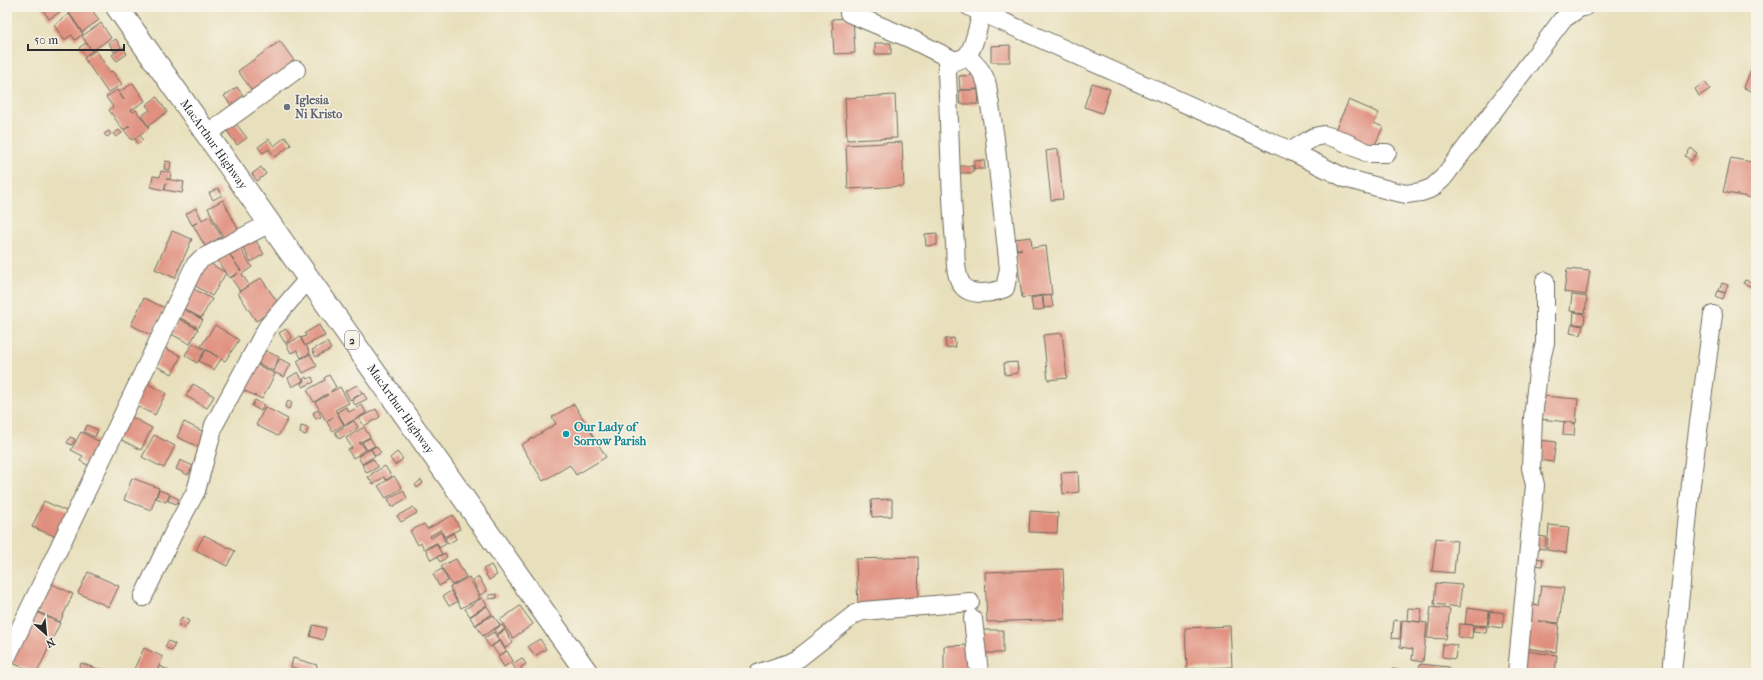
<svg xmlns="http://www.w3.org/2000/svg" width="1763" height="680" font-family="'IM FELL French Canon',serif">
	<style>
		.building { fill: #e08e7d }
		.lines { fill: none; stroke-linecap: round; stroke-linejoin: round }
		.minor-casing { stroke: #6d6a5e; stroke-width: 20 }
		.highway-casing { stroke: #6d6a5e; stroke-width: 24 }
		.minor { stroke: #fff; stroke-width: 18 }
		.highway { stroke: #fff; stroke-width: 22 }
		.worship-dot { fill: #6b7280; stroke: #f7f3e8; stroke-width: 1.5 }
		.culture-dot { fill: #0f9aa8; stroke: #f7f3e8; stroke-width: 1.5 }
		.labels { text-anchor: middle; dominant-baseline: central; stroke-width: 3; stroke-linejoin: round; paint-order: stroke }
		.shield { fill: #f7f3e8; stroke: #686764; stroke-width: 1 }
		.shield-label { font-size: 11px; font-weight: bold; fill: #2b2b2b }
		.worship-label { font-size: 12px; font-weight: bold; fill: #5b616d; stroke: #f7f3e8; text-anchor: start }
		.street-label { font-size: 12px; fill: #2b2b2b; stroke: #f7f3e8 }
		.culture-label { font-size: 12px; font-weight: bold; fill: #0d838f; stroke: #f7f3e8; text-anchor: start }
	</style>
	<rect width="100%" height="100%" fill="#f7f3e8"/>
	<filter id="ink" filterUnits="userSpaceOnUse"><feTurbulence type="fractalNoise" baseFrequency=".025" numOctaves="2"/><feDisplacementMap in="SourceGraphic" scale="8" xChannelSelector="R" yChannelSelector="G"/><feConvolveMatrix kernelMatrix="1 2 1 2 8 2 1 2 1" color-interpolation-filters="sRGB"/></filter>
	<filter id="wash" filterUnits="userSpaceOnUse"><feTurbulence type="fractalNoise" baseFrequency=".012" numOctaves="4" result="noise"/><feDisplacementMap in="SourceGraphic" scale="16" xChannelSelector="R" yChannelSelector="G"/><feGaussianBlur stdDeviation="0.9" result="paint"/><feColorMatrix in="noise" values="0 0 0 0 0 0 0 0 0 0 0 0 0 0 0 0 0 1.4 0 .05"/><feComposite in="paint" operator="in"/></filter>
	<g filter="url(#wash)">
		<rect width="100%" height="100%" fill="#e8e0bc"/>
		<g id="blocks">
			<!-- building -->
			<path class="building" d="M 41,7 L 90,7 L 99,20 L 82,32 L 66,8 L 49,19 Z
				M 69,14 L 83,34 L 75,40 L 72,35 L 64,40 L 54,25 Z
				M 853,18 L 855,53 L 834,54 L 832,19 Z
				M 101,23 L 111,38 L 92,51 L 82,36 Z
				M 116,39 L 121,47 L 114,52 L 109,43 Z
				M 280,41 L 295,62 L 253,92 L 238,71 Z
				M 86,43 L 92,51 L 85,56 L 79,48 Z
				M 875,43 L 891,43 L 891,54 L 875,54 Z
				M 1010,45 L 1010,62 L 991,62 L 991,46 Z
				M 123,47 L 127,54 L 117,61 L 112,55 Z
				M 96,50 L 110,72 L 112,71 L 122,84 L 108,93 L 84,58 Z
				M 1751,69 L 1756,71 L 1756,93 L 1744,88 Z
				M 978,75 L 978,89 L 960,90 L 959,76 Z
				M 1705,82 L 1710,89 L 1699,96 L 1695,89 Z
				M 133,83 L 145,101 L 131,110 L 133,112 L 136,110 L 149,128 L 132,140 L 124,130 L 130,126 L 123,130 L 109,110 L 113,107 L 106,97 L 117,90 L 124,100 L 119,92 Z
				M 1092,83 L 1110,89 L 1102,113 L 1084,107 Z
				M 237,87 L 247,101 L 235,110 L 224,96 Z
				M 959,90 L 978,90 L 979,104 L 960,104 Z
				M 895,95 L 897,138 L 847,140 L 845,98 Z
				M 157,97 L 167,112 L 148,126 L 141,116 L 150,110 L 146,105 Z
				M 1349,100 L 1379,113 L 1374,123 L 1383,127 L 1374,147 L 1335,130 Z
				M 234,121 L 247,138 L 237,145 L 225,128 Z
				M 119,130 L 122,133 L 116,137 L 113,134 Z
				M 109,131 L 111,134 L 107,137 L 104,134 Z
				M 140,135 L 143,140 L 138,144 L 135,139 Z
				M 285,137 L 291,145 L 275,157 L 269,149 L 263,153 L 258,147 L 269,139 L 274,146 Z
				M 902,142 L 904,186 L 848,189 L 846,145 Z
				M 1691,148 L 1697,153 L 1691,161 L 1685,156 Z
				M 1058,149 L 1063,199 L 1051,200 L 1046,151 Z
				M 1731,158 L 1756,163 L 1756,181 L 1752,198 L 1723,192 Z
				M 984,160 L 985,169 L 974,169 L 974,161 Z
				M 165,161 L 171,162 L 170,170 L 164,169 Z
				M 960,166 L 973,166 L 973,173 L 960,173 Z
				M 261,167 L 266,174 L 257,181 L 252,174 Z
				M 161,171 L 171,172 L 170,179 L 166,179 L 184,182 L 182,193 L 165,190 L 166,183 L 164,190 L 151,187 L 153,176 L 160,177 Z
				M 218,188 L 222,195 L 213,200 L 209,193 Z
				M 223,200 L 240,233 L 225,241 L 208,208 Z
				M 196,208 L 202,220 L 210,216 L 221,237 L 205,246 L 193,225 L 198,222 L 192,225 L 186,214 Z
				M 172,231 L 192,239 L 175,278 L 155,269 Z
				M 937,233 L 937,245 L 926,246 L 925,234 Z
				M 253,236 L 264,254 L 251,262 L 241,244 Z
				M 1031,237 L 1032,248 L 1046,246 L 1052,294 L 1022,298 L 1016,250 L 1022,249 L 1017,249 L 1015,239 Z
				M 237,243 L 252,267 L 242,274 L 249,285 L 240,291 L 231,278 L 238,273 L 229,278 L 217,260 L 228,252 L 241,271 L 227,250 Z
				M 203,259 L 226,273 L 212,296 L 189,282 Z
				M 1567,269 L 1590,271 L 1586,295 L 1564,292 Z
				M 261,278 L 280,306 L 256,321 L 238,293 Z
				M 1745,280 L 1754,283 L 1752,287 L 1743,283 Z
				M 1722,283 L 1728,285 L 1725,293 L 1719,291 Z
				M 192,288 L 212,299 L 201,318 L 181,307 Z
				M 1718,291 L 1725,293 L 1723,299 L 1716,297 Z
				M 1051,295 L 1053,307 L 1044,308 L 1043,296 Z
				M 1572,295 L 1587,297 L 1585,313 L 1570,311 Z
				M 1042,296 L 1044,309 L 1033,311 L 1031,298 Z
				M 144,298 L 165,308 L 151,335 L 131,325 Z
				M 182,308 L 203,320 L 198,328 L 177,316 Z
				M 1574,312 L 1585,314 L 1584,325 L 1573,324 Z
				M 179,319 L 198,329 L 190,344 L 171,334 Z
				M 1572,324 L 1583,326 L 1581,335 L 1570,333 Z
				M 215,325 L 239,340 L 225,361 L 221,359 L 214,370 L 199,361 L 206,350 L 218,357 L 201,346 Z
				M 319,325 L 325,336 L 306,345 L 310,353 L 301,358 L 297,350 L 291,353 L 286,344 L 300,337 L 305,346 L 301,338 L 306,336 L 305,333 Z
				M 286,329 L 292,338 L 285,343 L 279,333 Z
				M 1062,333 L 1067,378 L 1048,380 L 1043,335 Z
				M 954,338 L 956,347 L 946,348 L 945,339 Z
				M 327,342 L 331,349 L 316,357 L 312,350 Z
				M 193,343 L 205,350 L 197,363 L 185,355 Z
				M 165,348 L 181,356 L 172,374 L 156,366 Z
				M 264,350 L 279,357 L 273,371 L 257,363 Z
				M 310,354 L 317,366 L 303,373 L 297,361 Z
				M 280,359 L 291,364 L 284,377 L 273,372 Z
				M 1017,362 L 1018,373 L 1005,375 L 1004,363 Z
				M 256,364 L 275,374 L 262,399 L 243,390 Z
				M 298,372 L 303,381 L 292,387 L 288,378 Z
				M 329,375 L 336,387 L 331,391 L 331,392 L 340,387 L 349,403 L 335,410 L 344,425 L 332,431 L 327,422 L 333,417 L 326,421 L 315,402 L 328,395 L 327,394 L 314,402 L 307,390 L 325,380 L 324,378 Z
				M 306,377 L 307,379 L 312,377 L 314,382 L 303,387 L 301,383 L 304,381 L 303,379 Z
				M 144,382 L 166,393 L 155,415 L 132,404 Z
				M 193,384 L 214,396 L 207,408 L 186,396 Z
				M 357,385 L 362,393 L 350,400 L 345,391 Z
				M 363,393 L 367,399 L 355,405 L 352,400 Z
				M 1543,396 L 1578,399 L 1576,423 L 1540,419 Z
				M 255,400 L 264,405 L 261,411 L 252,406 Z
				M 288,401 L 292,403 L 289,409 L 285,407 Z
				M 574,404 L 606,457 L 576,475 L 570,465 L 543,481 L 521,445 L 556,424 L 552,417 Z
				M 362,405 L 366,413 L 345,425 L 337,412 L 346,407 L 349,412 Z
				M 265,407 L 288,419 L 278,436 L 256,425 Z
				M 376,409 L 380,417 L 364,426 L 359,418 Z
				M 318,410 L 321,417 L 316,419 L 313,413 Z
				M 128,415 L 152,428 L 141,450 L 116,437 Z
				M 354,421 L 358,428 L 339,439 L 335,432 Z
				M 184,422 L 208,434 L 201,448 L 177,437 Z
				M 1564,422 L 1575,423 L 1574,436 L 1563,435 Z
				M 87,425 L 98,430 L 95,437 L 84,432 Z
				M 301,426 L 308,428 L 306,435 L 300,433 Z
				M 364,427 L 370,437 L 359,443 L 361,443 L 366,450 L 353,458 L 348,450 L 352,448 L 346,438 Z
				M 81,432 L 100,442 L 91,467 L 80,461 L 83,456 L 71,450 Z
				M 154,435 L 175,446 L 164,468 L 142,457 Z
				M 70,437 L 75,439 L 72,445 L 67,443 Z
				M 370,438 L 375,446 L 367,450 L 362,442 Z
				M 1540,440 L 1556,442 L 1553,462 L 1537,460 Z
				M 376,446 L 381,453 L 375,456 L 371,449 Z
				M 371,449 L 375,456 L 362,464 L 358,456 Z
				M 397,452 L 403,459 L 395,465 L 390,458 Z
				M 373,459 L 378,467 L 367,473 L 362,465 Z
				M 180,460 L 193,466 L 188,475 L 176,469 Z
				M 385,466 L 392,477 L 386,480 L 384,477 L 373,484 L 368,477 L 372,475 L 371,474 Z
				M 1078,472 L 1079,492 L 1063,494 L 1061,473 Z
				M 394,476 L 402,488 L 386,498 L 378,486 Z
				M 132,478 L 159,488 L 151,510 L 124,500 Z
				M 421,480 L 423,483 L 417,488 L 415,485 Z
				M 159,490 L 170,494 L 166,502 L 156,498 Z
				M 403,490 L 407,498 L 392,507 L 388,499 Z
				M 170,495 L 179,499 L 177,504 L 168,501 Z
				M 892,499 L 892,516 L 872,517 L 871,500 Z
				M 44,501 L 68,512 L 57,537 L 32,527 Z
				M 413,507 L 417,513 L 401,522 L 397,516 Z
				M 1030,511 L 1058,513 L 1057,533 L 1029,532 Z
				M 453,515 L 460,529 L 444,537 L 441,530 L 430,536 L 431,538 L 441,532 L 446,544 L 439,548 L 437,543 L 424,549 L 421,543 L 418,545 L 410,531 L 424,524 L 427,529 Z
				M 1549,525 L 1569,527 L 1566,553 L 1547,550 Z
				M 453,533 L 456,539 L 448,544 L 445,538 Z
				M 204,535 L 235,551 L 227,566 L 196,550 Z
				M 1536,536 L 1546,537 L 1545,549 L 1534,548 Z
				M 1436,538 L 1457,541 L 1454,573 L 1432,571 Z
				M 436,544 L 442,554 L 431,560 L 426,550 Z
				M 445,553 L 447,557 L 440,562 L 437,557 Z
				M 918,557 L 919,605 L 858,607 L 856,559 Z
				M 1535,558 L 1543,559 L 1542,566 L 1534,565 Z
				M 456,559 L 466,577 L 452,585 L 441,566 Z
				M 491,565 L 497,575 L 489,580 L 483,569 Z
				M 442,569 L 448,581 L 439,586 L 433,574 Z
				M 1063,569 L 1065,619 L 987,622 L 985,572 Z
				M 88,572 L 119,586 L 109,607 L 78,593 Z
				M 469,577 L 480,598 L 461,608 L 450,587 Z
				M 479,577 L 487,591 L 480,595 L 473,581 Z
				M 48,582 L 73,594 L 60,622 L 34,610 Z
				M 1436,583 L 1462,585 L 1459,607 L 1434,604 Z
				M 1541,586 L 1564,588 L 1559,623 L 1538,621 L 1559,624 L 1556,652 L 1523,648 L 1528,604 L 1538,606 Z
				M 451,591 L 457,602 L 449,606 L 443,596 Z
				M 497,594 L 497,598 L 489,599 L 489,595 Z
				M 482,598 L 487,605 L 470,616 L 465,609 Z
				M 487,606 L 492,614 L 475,625 L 470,617 Z
				M 520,606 L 533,624 L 513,638 L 500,620 Z
				M 1431,607 L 1450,609 L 1446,639 L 1427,638 Z
				M 1408,608 L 1422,609 L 1420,622 L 1407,620 Z
				M 1467,608 L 1489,611 L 1487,626 L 1465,624 Z
				M 34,611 L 60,623 L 37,673 L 10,662 Z
				M 1490,611 L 1504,613 L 1502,628 L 1488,626 Z
				M 493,615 L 500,625 L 483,636 L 476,625 Z
				M 182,617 L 189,621 L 185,628 L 178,625 Z
				M 1394,620 L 1401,621 L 1400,639 L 1392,638 Z
				M 1402,620 L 1427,623 L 1423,662 L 1412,660 L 1413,649 L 1400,647 Z
				M 1459,624 L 1473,625 L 1472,638 L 1458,637 Z
				M 313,625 L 326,628 L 323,640 L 310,636 Z
				M 502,625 L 505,629 L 497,634 L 494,630 Z
				M 1230,626 L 1232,667 L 1187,669 L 1185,628 Z
				M 1474,626 L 1487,627 L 1486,633 L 1473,632 Z
				M 505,630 L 513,643 L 505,648 L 497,635 Z
				M 983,630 L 1003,630 L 1003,653 L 983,653 Z
				M 494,632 L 499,641 L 490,647 L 484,638 Z
				M 540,639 L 546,649 L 535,656 L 528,646 Z
				M 168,641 L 175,644 L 172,651 L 165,647 Z
				M 500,641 L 506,651 L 499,656 L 492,646 Z
				M 1443,644 L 1457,645 L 1455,659 L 1442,657 Z
				M 971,645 L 972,672 L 944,673 L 944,646 Z
				M 144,648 L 163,657 L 156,673 L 137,673 L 133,671 Z
				M 507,651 L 513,661 L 504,667 L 498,657 Z
				M 1525,651 L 1557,655 L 1555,673 L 1523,672 Z
				M 293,658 L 317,665 L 315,673 L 291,667 Z
				M 522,658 L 526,664 L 521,667 L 524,673 L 515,673 L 514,671 L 516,670 L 512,664 Z
				M 81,663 L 109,673 L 78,673 Z
				M 1420,664 L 1449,667 L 1448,673 L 1419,673 Z
				M 160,666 L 168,670 L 167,673 L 157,673 Z
				M 1639,668 L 1649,669 L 1648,673 L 1638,673 Z
				M 1392,669 L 1419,672 L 1419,673 L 1392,673 Z"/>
		</g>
	</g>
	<g filter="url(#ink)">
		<use href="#blocks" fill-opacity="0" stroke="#6d6a5e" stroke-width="1"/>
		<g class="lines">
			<defs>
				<path id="minor" d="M 970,7 L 1291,151 L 1345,178 L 1392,191 L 1406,194 L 1421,192 L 1432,188 L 1443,178 L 1562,20 L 1579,8 L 1584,7
					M 849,13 L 909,38 L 953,60
					M 967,56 C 976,65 984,72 987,85 L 995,139 L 1009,269 L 1005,288 C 993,293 970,297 962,285 C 954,274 956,256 955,243 C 950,187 950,131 947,74 L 948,65 C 955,59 959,61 965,57 C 974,51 978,24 982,13
					M 207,134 L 296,70
					M 1291,151 L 1314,137 L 1324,135 L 1338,139 L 1368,153 L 1387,153
					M 143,597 L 173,534 L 196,491 L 214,425 L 268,326 L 309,278
					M 973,619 L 979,673
					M 7,656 L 195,265 L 201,259 L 270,223
					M 759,673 L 789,663 L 799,658 L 855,614 L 863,611 L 970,602
					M 1517,673 L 1535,485 L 1531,468 L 1533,418 L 1538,372 L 1545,343 L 1545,281
					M 1672,673 L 1691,484 L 1713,315"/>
				<g id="highway">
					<path id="s1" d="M 117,7 L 587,673"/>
				</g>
			</defs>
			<!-- minor casing -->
			<use href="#minor" class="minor-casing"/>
			<!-- highway casing -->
			<use href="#highway" class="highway-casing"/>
			<!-- minor -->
			<use href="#minor" class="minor"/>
			<!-- highway -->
			<use href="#highway" class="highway"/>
		</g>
	</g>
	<!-- markers -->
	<circle class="worship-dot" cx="287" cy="107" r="4"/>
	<circle class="culture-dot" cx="566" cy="434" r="4"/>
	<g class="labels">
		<!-- shield labels -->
		<rect class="shield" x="345" y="331" width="14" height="18" rx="3"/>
		<g class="shield-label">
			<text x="352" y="340">2</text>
		</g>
		<!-- worship labels -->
		<g class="worship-label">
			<text x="295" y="100">Iglesia<tspan x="295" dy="14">Ni Kristo</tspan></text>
		</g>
		<!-- street labels -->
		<g class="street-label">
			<text stroke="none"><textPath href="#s1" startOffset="168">MacArthur Highway</textPath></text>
			<text stroke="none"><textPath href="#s1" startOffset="492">MacArthur Highway</textPath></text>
		</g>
		<!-- culture labels -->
		<g class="culture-label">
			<text x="574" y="427">Our Lady of<tspan x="574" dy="14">Sorrow Parish</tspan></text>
		</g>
	</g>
	<!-- margin -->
	<rect width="1763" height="680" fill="none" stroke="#f7f3e8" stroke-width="24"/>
	<!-- north arrow -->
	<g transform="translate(46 634) rotate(153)" stroke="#f7f3e8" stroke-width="3" paint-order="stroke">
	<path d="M0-3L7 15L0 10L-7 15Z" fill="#2b2b2b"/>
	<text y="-6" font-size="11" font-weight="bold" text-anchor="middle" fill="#2b2b2b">N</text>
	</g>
	<!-- scale -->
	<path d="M28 44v6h96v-6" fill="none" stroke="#2b2b2b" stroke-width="2"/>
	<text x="34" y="44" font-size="12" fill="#2b2b2b" stroke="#f7f3e8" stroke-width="3" paint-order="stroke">50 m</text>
</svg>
